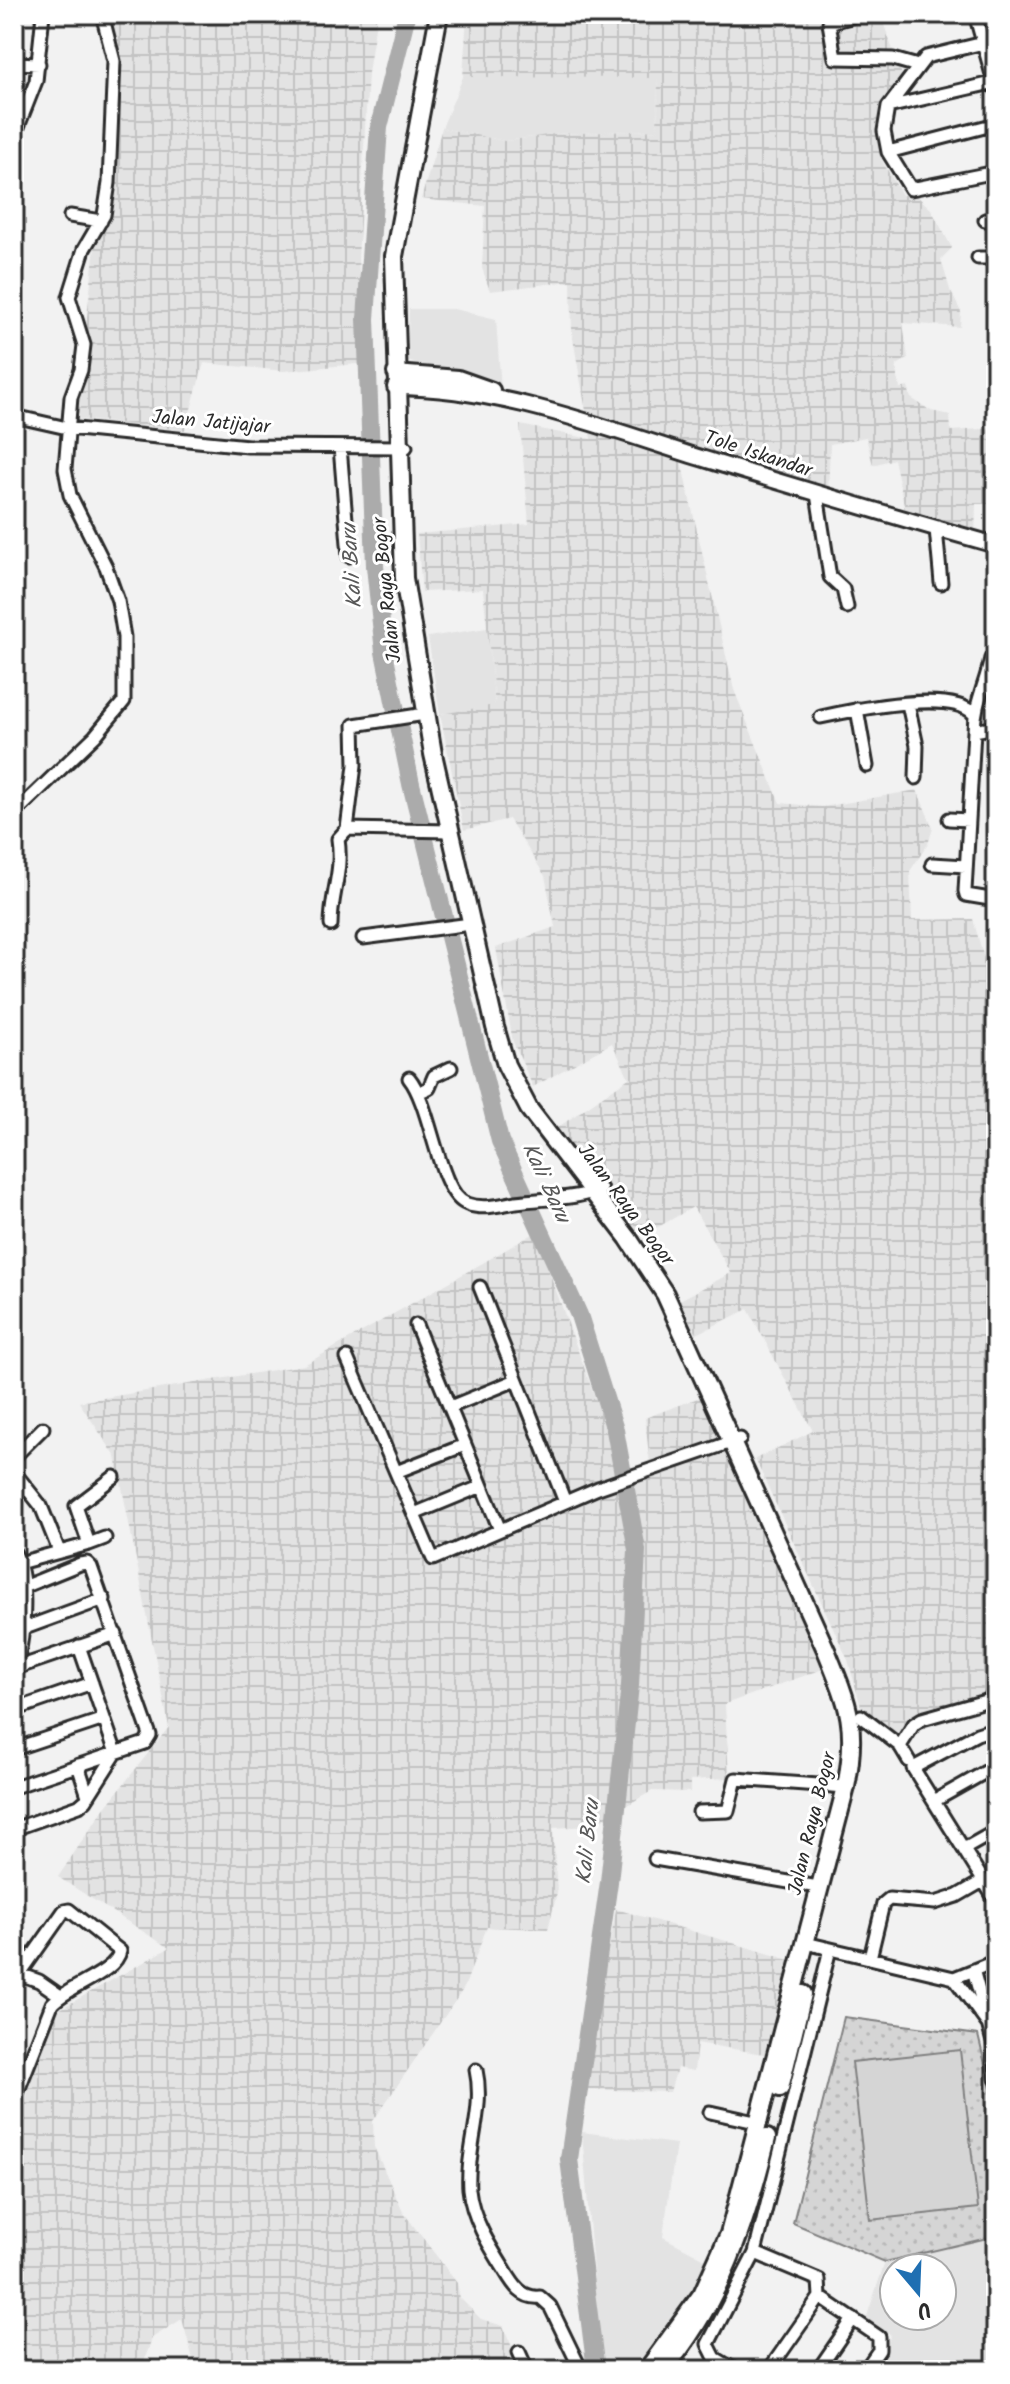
<svg xmlns="http://www.w3.org/2000/svg" width="1010" height="2384" font-family="Kalam,sans-serif">
	<style>
		.built { fill: #e3e3e3; fill-rule: evenodd }
		.industrial { fill: url(#industrial-grid) }
		.grass { fill: url(#grass-dots); stroke: #808080; stroke-width: 2 }
		.pitch { fill: #d5d5d5; stroke: #808080; stroke-width: 2 }
		.lines { fill: none; stroke-linecap: round; stroke-linejoin: round }
		.river { stroke: #ababab; stroke-width: 18 }
		.minor-casing { stroke: #2b2b2b; stroke-width: 17 }
		.major-casing { stroke: #2b2b2b; stroke-width: 20 }
		.highway-casing { stroke: #2b2b2b; stroke-width: 22 }
		.minor { stroke: #fff; stroke-width: 11 }
		.major { stroke: #fff; stroke-width: 14 }
		.highway { stroke: #fff; stroke-width: 16 }
		.labels { text-anchor: middle; dominant-baseline: central; stroke-width: 6; stroke-linejoin: round; paint-order: stroke }
		.street-label { font-size: 20px; fill: #2b2b2b; stroke: #fff }
		.water-label { font-size: 22px; font-style: italic; fill: #585858; stroke: #fff }
	</style>
	<defs>
		<pattern id="industrial-grid" width="8" height="8" patternUnits="userSpaceOnUse" patternTransform="scale(2)"><rect width="8" height="8" fill="#e3e3e3"/><path d="M0 4h8M4 0v8" fill="none" stroke="#c3c3c3"/></pattern>
		<pattern id="grass-dots" width="8" height="8" patternUnits="userSpaceOnUse" patternTransform="scale(2)"><rect width="8" height="8" fill="#d5d5d5"/><path d="M2 2h.1M6 6h.1" fill="none" stroke="#b7b7b7" stroke-width="1.8" stroke-linecap="round"/></pattern>
	</defs>
	<rect width="100%" height="100%" fill="#f2f2f2"/>
	<filter id="ink" filterUnits="userSpaceOnUse"><feTurbulence type="fractalNoise" baseFrequency=".0125" numOctaves="2"/><feDisplacementMap in="SourceGraphic" scale="16" xChannelSelector="R" yChannelSelector="G"/><feConvolveMatrix kernelMatrix="1 2 1 2 8 2 1 2 1" color-interpolation-filters="sRGB"/></filter>
	<g filter="url(#ink)">
		<!-- built -->
		<path class="built" d="M 463,77 L 658,77 L 657,130 L 554,134 L 505,141 L 442,128 Z
			M 409,309 L 454,309 L 496,319 L 501,390 L 407,361 Z
			M 487,628 L 495,706 L 440,714 L 428,637 Z
			M 582,2132 L 676,2144 L 663,2237 L 713,2263 L 644,2370 L 601,2370 Z
			M 996,2236 L 996,2370 L 873,2370 L 891,2335 L 865,2322 L 885,2262 ZM 894,2268 L 942,2268 L 942,2316 L 894,2316 Z"/>
		<!-- industrial -->
		<path class="industrial" d="M 113,14 L 377,14 L 368,73 L 358,259 L 367,363 L 284,371 L 204,363 L 185,430 L 75,419 L 79,386 L 92,353 L 86,325 L 113,91 L 109,36 Z
			M 467,14 L 825,14 L 826,21 L 883,22 L 903,78 L 881,103 L 881,159 L 902,195 L 917,196 L 931,209 L 952,248 L 941,259 L 950,290 L 961,312 L 960,327 L 903,323 L 908,358 L 896,366 L 900,389 L 908,387 L 911,398 L 931,411 L 950,415 L 951,431 L 996,428 L 996,504 L 976,504 L 975,538 L 907,519 L 894,459 L 873,465 L 866,437 L 830,444 L 828,494 L 677,444 L 734,690 L 780,803 L 823,807 L 917,790 L 933,828 L 928,844 L 910,871 L 912,920 L 973,919 L 996,1001 L 996,1697 L 922,1718 L 892,1741 L 863,1714 L 848,1660 L 755,1459 L 813,1431 L 748,1309 L 697,1334 L 678,1301 L 731,1273 L 693,1207 L 639,1238 L 554,1130 L 629,1078 L 612,1043 L 533,1087 L 513,1042 L 496,948 L 555,927 L 545,876 L 509,819 L 464,830 L 440,714 L 495,705 L 483,589 L 422,592 L 417,534 L 529,524 L 520,425 L 591,439 L 572,333 L 571,281 L 490,291 L 482,268 L 485,206 L 421,199 L 442,128 L 505,141 L 554,134 L 657,130 L 658,78 L 463,77 Z
			M 535,1233 L 623,1474 L 650,1465 L 645,1418 L 706,1395 L 826,1668 L 725,1704 L 729,1778 L 690,1780 L 690,1792 L 652,1791 L 590,1826 L 553,1828 L 557,1893 L 548,1929 L 487,1927 L 464,1988 L 373,2121 L 374,2147 L 403,2212 L 457,2283 L 460,2298 L 481,2319 L 503,2326 L 522,2370 L 196,2370 L 182,2319 L 152,2338 L 141,2370 L 14,2370 L 14,2122 L 19,2118 L 53,2013 L 169,1948 L 58,1877 L 103,1810 L 169,1727 L 116,1457 L 79,1402 L 304,1365 Z
			M 616,1909 L 794,1961 L 769,2055 L 697,2043 L 694,2071 L 677,2068 L 670,2092 L 584,2089 Z"/>
		<!-- grass -->
		<path class="grass" d="M 844,2017 L 978,2035 L 996,2110 L 996,2236 L 885,2262 L 793,2223 Z"/>
		<!-- pitch -->
		<path class="pitch" d="M 960,2050 L 978,2208 L 870,2220 L 852,2062 Z"/>
		<g class="lines">
			<!-- river -->
			<path class="river" d="M 407,14 L 379,127 L 366,319 L 375,566 L 384,652 L 411,784 L 500,1141 L 579,1315 L 615,1430 L 637,1550 L 630,1685 L 609,1882 L 569,2159 L 596,2370"/>
			<defs>
				<path id="minor" d="M 860,14 L 829,23 L 835,58 L 893,59 L 918,66
					M 975,14 L 996,89
					M 996,40 L 926,57 L 888,107 L 884,131 L 888,152 L 911,189 L 996,172
					M 14,63 L 39,64
					M 888,107 L 996,82
					M 14,137 L 36,81 L 43,14
					M 888,152 L 996,124
					M 70,216 L 101,221
					M 985,220 L 996,217
					M 978,258 L 996,258
					M 14,416 L 67,428 L 248,446 L 406,447
					M 340,447 L 349,556
					M 817,494 L 830,577 L 843,589 L 847,607
					M 936,529 L 941,583
					M 908,704 L 917,746 L 916,778
					M 857,709 L 867,766
					M 821,717 C 853,710 951,689 974,714
					M 996,727 L 974,731 L 965,891 L 966,895 L 996,900
					M 974,731 C 974,704 986,684 991,658
					M 14,814 L 95,736 L 124,701 L 124,637 L 118,601 L 106,567 L 70,495 L 65,469 L 71,397 L 81,370 L 84,345 L 69,297 L 84,249 L 104,215 L 109,183 L 114,61 L 102,14
					M 949,819 L 969,820
					M 347,829 L 450,831
					M 932,864 L 966,866
					M 331,925 C 331,893 343,872 338,839 L 347,829 L 355,765 L 354,725 L 425,714
					M 363,938 L 471,924
					M 409,1078 C 432,1106 438,1194 467,1204 C 483,1210 500,1205 516,1202 C 544,1198 575,1200 601,1189
					M 420,1092 L 429,1088 L 434,1076 L 451,1068
					M 480,1287 L 565,1502
					M 416,1325 L 500,1530
					M 347,1358 L 433,1559 L 598,1488 L 740,1439
					M 450,1407 L 516,1380
					M 14,1457 L 43,1428
					M 14,1472 L 41,1506 L 59,1551
					M 396,1472 L 465,1445
					M 414,1514 L 482,1486
					M 89,1544 L 105,1538
					M 14,1552 C 30,1577 24,1644 14,1671
					M 19,1563 L 89,1544 L 76,1506 L 114,1477
					M 22,1629 L 104,1599
					M 16,1668 L 116,1634
					M 14,1710 L 92,1683
					M 861,1716 L 900,1746 L 909,1761
					M 996,1728 L 977,1734 L 913,1768 L 996,1901
					M 900,1746 L 914,1724 L 922,1719 L 996,1698
					M 14,1749 L 104,1719
					M 78,1765 L 88,1796
					M 14,1787 L 145,1743 L 150,1735 L 91,1567 L 87,1563 L 80,1564 L 23,1587
					M 934,1801 L 996,1766
					M 699,1812 L 728,1811 L 736,1779 L 846,1787
					M 14,1829 L 79,1806 L 86,1800 L 116,1753 L 79,1646
					M 964,1849 L 996,1831
					M 655,1859 L 818,1887
					M 814,1945 L 954,1978 L 996,1961
					M 870,1958 L 883,1904 L 889,1899 L 935,1903 L 957,1896 L 983,1881
					M 17,1973 L 39,1981 L 59,1995
					M 974,1973 L 995,2049 L 996,2079
					M 954,1978 L 987,2023
					M 14,1982 L 64,1911 L 69,1910 L 120,1951 C 116,1973 68,1986 52,2004 L 14,2101
					M 476,2070 C 485,2110 466,2149 469,2189 C 472,2218 489,2245 504,2269 C 513,2284 521,2299 540,2297 L 550,2306 L 581,2370
					M 710,2112 L 760,2123
					M 755,2253 L 819,2280 L 820,2297 L 769,2370
					M 820,2297 L 879,2337 L 879,2350 L 865,2370
					M 519,2352 L 527,2370
					M 735,2370 L 715,2358 L 708,2344 L 755,2253 L 830,1949
					M 818,2370 L 853,2319"/>
				<path id="major" d="M 395,373 L 458,378 L 492,390
					M 395,387 C 499,388 594,424 691,455 C 793,486 894,517 996,545"/>
				<path id="highway" d="M 439,14 L 394,256 L 404,578 L 433,754 L 495,1027 L 506,1065 L 529,1109 L 628,1238 L 665,1294 L 826,1650 C 849,1706 858,1726 846,1787 L 729,2234 L 702,2294 L 647,2370
					M 780,2088 L 803,1994
					M 663,2370 C 721,2302 746,2223 767,2138"/>
			</defs>
			<!-- minor casing -->
			<use href="#minor" class="minor-casing"/>
			<!-- major casing -->
			<use href="#major" class="major-casing"/>
			<!-- highway casing -->
			<use href="#highway" class="highway-casing"/>
			<!-- minor -->
			<use href="#minor" class="minor"/>
			<!-- major -->
			<use href="#major" class="major"/>
			<!-- highway -->
			<use href="#highway" class="highway"/>
		</g>
	</g>
	<g class="labels">
		<!-- street labels -->
		<g class="street-label">
			<text transform="translate(211 423) rotate(5)">Jalan Jatijajar</text>
			<text transform="translate(758 455) rotate(18)">Tole Iskandar</text>
			<text transform="translate(388 590) rotate(-96)">Jalan Raya Bogor</text>
			<text transform="translate(625 1205) rotate(53)">Jalan Raya Bogor</text>
			<text transform="translate(813 1824) rotate(-76)">Jalan Raya Bogor</text>
		</g>
		<!-- water labels -->
		<g class="water-label">
			<text transform="translate(353 566) rotate(-94)">Kali Baru</text>
			<text transform="translate(545 1183) rotate(65)">Kali Baru</text>
			<text transform="translate(589 1842) rotate(-84)">Kali Baru</text>
		</g>
	</g>
	<!-- margin -->
	<rect width="1010" height="2384" fill="none" stroke="#fff" stroke-width="48"/>
	<rect x="24" y="24" width="962" height="2336" fill="none" stroke="#2b2b2b" stroke-width="3" filter="url(#ink)"/>
	<!-- north arrow -->
	<g transform="translate(918 2292) rotate(161)"><circle r="38" fill="#ffffff" stroke="#aaaaaa" stroke-width="2"/>
	<path d="M0-6L14 30L0 20L-14 30Z" fill="#1f6fb2"/>
	<text y="-12" font-size="22" font-weight="bold" text-anchor="middle" fill="#2b2b2b">U</text>
	</g>
</svg>
